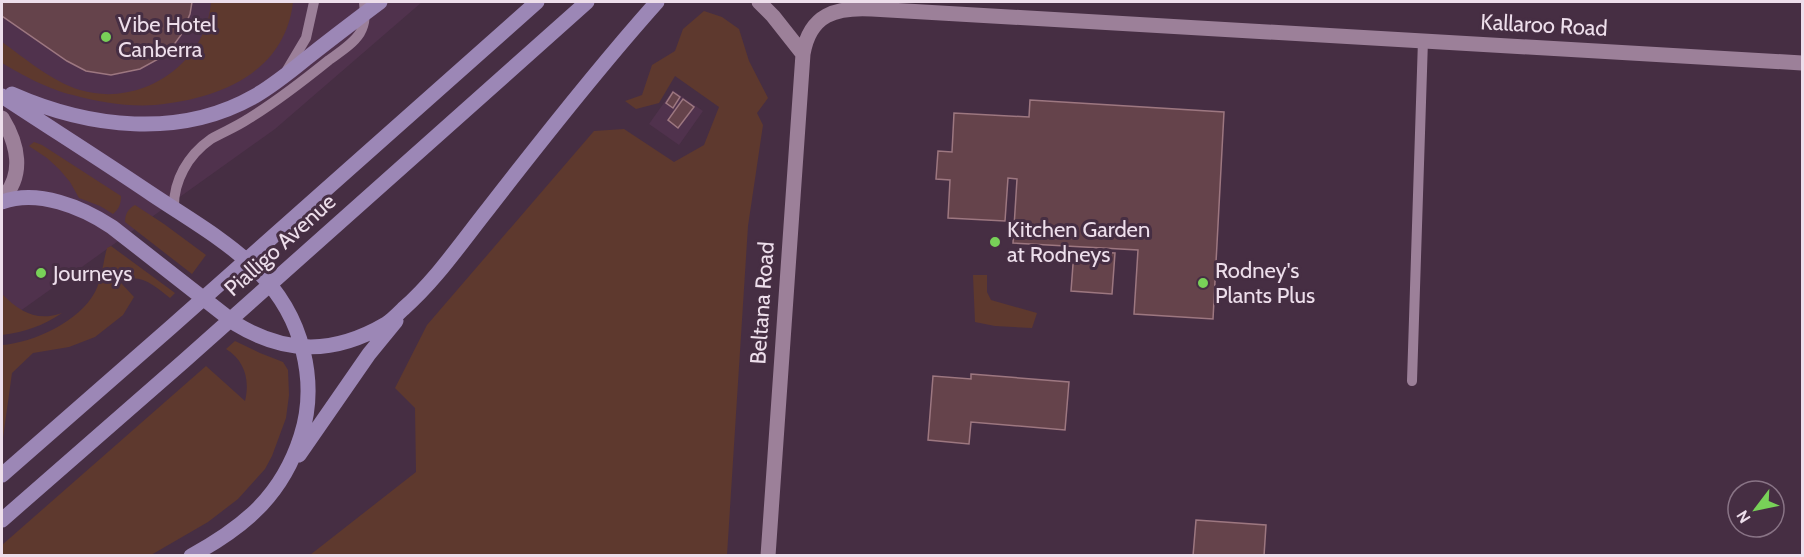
<svg xmlns="http://www.w3.org/2000/svg" width="1804" height="557" font-family="Cabin,sans-serif">
	<style>
		.built { fill: #50324d }
		.green { fill: #5e392e }
		.building { fill: #65434b; stroke: #9d7780; stroke-width: 1.5 }
		.lines { fill: none; stroke-linecap: round; stroke-linejoin: round }
		.service { stroke: #9c8099; stroke-width: 10 }
		.minor { stroke: #9c8099; stroke-width: 15 }
		.primary { stroke: #9c87b6; stroke-width: 15 }
		.poi-dot { fill: #78d158; stroke: #462e43; stroke-width: 2 }
		.labels { text-anchor: middle; dominant-baseline: central; stroke-width: 6; stroke-linejoin: round; paint-order: stroke }
		.poi-label { font-size: 22px; fill: #eddeeb; stroke: #462e43; text-anchor: start }
		.street-label { font-size: 22px; fill: #eddeeb; stroke: #462e43 }
	</style>
	<rect width="100%" height="100%" fill="#462e43"/>
	<!-- built -->
	<path class="built" d="M 2,2 L 422,2 L 275,129 L 2,324 Z
		M 673,90 L 703,111 L 679,145 L 649,124 Z"/>
	<!-- green -->
	<path class="green" d="M 211,2 L 293,2 C 285,73 219,99 155,105 C 128,107 99,102 73,95 C 50,90 22,75 2,63 L 2,42 C 26,59 51,81 80,90 C 140,108 206,65 211,2 Z
		M 704,11 L 722,17 L 739,29 L 749,61 L 768,98 L 757,113 L 763,125 L 748,226 L 727,555 L 310,555 L 416,472 L 415,408 L 395,388 L 427,325 L 594,131 L 624,129 L 674,162 L 704,145 L 719,107 L 675,76 L 659,103 L 636,109 L 625,101 L 642,95 L 652,65 L 675,51 L 683,29 Z
		M 34,142 L 42,145 L 121,196 C 121,204 119,209 113,214 L 100,206 L 79,198 L 70,182 L 59,169 L 47,158 L 29,146 Z
		M 135,205 L 164,224 L 206,255 L 192,274 L 125,222 C 125,214 128,209 135,205 Z
		M 111,246 L 175,293 L 170,298 C 155,286 140,272 121,281 L 121,283 L 134,297 L 123,315 L 95,337 L 69,347 L 33,353 L 12,373 L 2,445 L 2,345 C 33,343 80,321 95,292 C 102,279 103,262 107,248 Z
		M 973,275 L 987,275 L 987,292 L 991,300 L 1037,313 L 1032,328 L 995,326 L 975,322 Z
		M 2,294 C 20,312 37,322 62,313 C 43,326 24,332 2,335 Z
		M 235,341 L 260,353 L 283,362 L 288,370 L 289,395 L 286,418 L 272,456 L 265,469 L 238,499 L 208,522 L 151,555 L 2,555 L 2,545 L 206,366 L 245,401 C 250,380 245,361 226,349 Z"/>
	<!-- building -->
	<path class="building" d="M 2,2 L 192,2 L 190,14 L 181,35 L 173,46 L 162,57 L 140,69 L 111,75 L 86,71 L 67,61 L 2,16 Z
		M 673,92 L 680,97 L 673,108 L 666,103 Z
		M 683,99 L 694,107 L 678,128 L 668,120 Z
		M 1030,100 L 1224,112 L 1213,319 L 1134,314 L 1138,250 L 1013,243 L 1017,179 L 1008,178 L 1005,221 L 948,218 L 950,180 L 936,179 L 938,151 L 952,152 L 954,113 L 1029,117 Z
		M 1074,251 L 1115,253 L 1112,294 L 1071,291 Z
		M 971,374 L 1069,382 L 1065,430 L 971,422 L 969,444 L 928,440 L 933,376 L 971,379 Z
		M 1196,520 L 1266,525 L 1264,556 L 1193,556 Z"/>
	<g class="lines">
		<!-- service -->
		<path class="service" d="M 287,70 L 306,38 L 314,2
			M 174,209 C 173,181 188,155 211,139 C 223,132 236,127 248,119 C 276,102 303,81 329,60 C 340,52 353,44 360,33 C 366,23 365,12 364,2
			M 1412,381 L 1423,40"/>
		<!-- minor -->
		<path class="minor" d="M 759,2 L 773,16 L 803,54
			M 2,118 C 18,144 25,175 2,199
			M 768,556 L 803,54 C 810,14 836,7 872,9 L 1802,63"/>
		<!-- primary -->
		<path class="primary" d="M 12,94 C 89,128 180,139 255,96 C 274,85 291,71 307,58 C 331,39 356,20 380,2
			M 2,96 C 52,129 103,161 153,195 C 216,237 284,271 303,351 C 310,379 310,408 301,436 C 282,496 244,527 191,556
			M 2,202 C 38,189 82,207 112,227 L 236,324 C 287,355 335,354 386,324 C 392,320 398,314 403,309 C 436,280 461,243 488,209 C 543,138 598,68 657,2
			M 299,455 L 369,354 L 396,321
			M 2,475 L 170,328 L 537,2
			M 2,520 L 184,361 L 587,2"/>
	</g>
	<!-- markers -->
	<g class="poi-dot">
		<circle cx="106" cy="37" r="6"/>
		<circle cx="995" cy="242" r="6"/>
		<circle cx="41" cy="273" r="6"/>
		<circle cx="1203" cy="283" r="6"/>
	</g>
	<g class="labels">
		<!-- poi labels -->
		<g class="poi-label">
			<text x="118" y="24">Vibe Hotel<tspan x="118" dy="25">Canberra</tspan></text>
			<text x="1007" y="229">Kitchen Garden<tspan x="1007" dy="25">at Rodneys</tspan></text>
			<text x="1215" y="270">Rodney's<tspan x="1215" dy="25">Plants Plus</tspan></text>
			<text x="53" y="273">Journeys</text>
		</g>
		<!-- street labels -->
		<g class="street-label">
			<text transform="translate(1544 25) rotate(3)">Kallaroo Road</text>
			<text transform="translate(280 245) rotate(-42)">Pialligo Avenue</text>
			<text transform="translate(762 303) rotate(-86)">Beltana Road</text>
		</g>
	</g>
	<!-- border -->
	<rect width="1804" height="557" fill="none" stroke="#eddeeb" stroke-width="6"/>
	<!-- north arrow -->
	<g transform="translate(1756 509) rotate(238)"><circle r="28" fill="#462e43" stroke="#897486" stroke-width="1.5"/>
	<path d="M0-4.5L10 22L0 15L-10 22Z" fill="#78d158"/>
	<text y="-9" font-size="16" font-weight="bold" text-anchor="middle" fill="#eddeeb">N</text>
	</g>
</svg>
